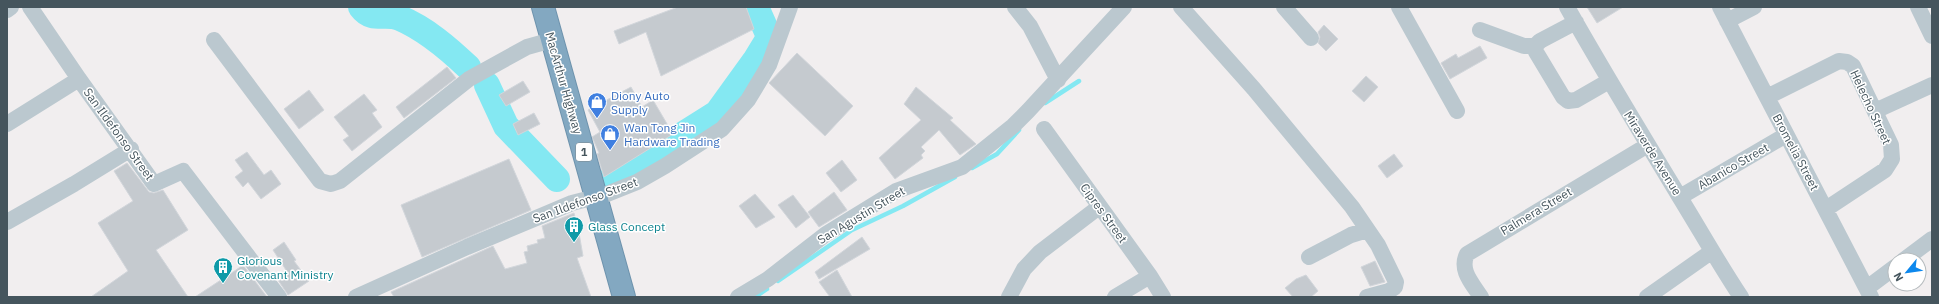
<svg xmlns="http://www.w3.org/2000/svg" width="1939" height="304" font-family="'IBM Plex Sans',sans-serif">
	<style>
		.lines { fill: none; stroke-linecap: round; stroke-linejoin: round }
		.stream { stroke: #84e8f2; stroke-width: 4.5 }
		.river { stroke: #84e8f2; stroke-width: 26 }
		.building { fill: #c5cacf; stroke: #d2d6db }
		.highway-casing { stroke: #6e93ad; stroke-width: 24 }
		.minor { stroke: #bbc8cf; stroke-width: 16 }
		.highway { stroke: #83a8c1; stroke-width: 22 }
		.labels { text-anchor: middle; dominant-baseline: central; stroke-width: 3; stroke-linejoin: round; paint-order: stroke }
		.shield { fill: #fff; stroke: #7d888e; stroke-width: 1 }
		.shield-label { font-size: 11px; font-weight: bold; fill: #45555d }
		.street-label { font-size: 12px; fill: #45555d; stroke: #fff }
		.shop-label { font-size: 12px; fill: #366cbe; stroke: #fff; text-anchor: start }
		.culture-label { font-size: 12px; fill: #0d838f; stroke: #fff; text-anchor: start }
	</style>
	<rect width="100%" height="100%" fill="#f1eeef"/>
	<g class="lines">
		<!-- stream -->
		<path class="stream" d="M 1045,103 L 1079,81
			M 972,168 L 997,154 L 1019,130
			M 778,281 L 852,230 L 903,206 L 955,177
			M 755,297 L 767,289"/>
		<!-- river -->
		<path class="river" d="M 361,7 C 372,22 386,12 400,18 C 426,29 448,48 468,67
			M 487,85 L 506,126 L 557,179
			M 609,181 L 717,113 L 756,59 L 767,41 L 768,34 L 756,7"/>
	</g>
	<!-- building -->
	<path class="building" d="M 678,7 L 746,7 L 754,29 L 661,76 L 646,32 L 619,44 L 614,31 Z
		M 1587,7 L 1623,7 L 1597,23 Z
		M 1324,25 L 1338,39 L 1326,51 L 1318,43 L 1320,37 L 1318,32 Z
		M 1480,46 L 1487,58 L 1450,79 L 1441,63 L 1456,54 L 1458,58 Z
		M 797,53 L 853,106 L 825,136 L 769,83 Z
		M 447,67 L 456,78 L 404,118 L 396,107 Z
		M 1366,76 L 1378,87 L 1364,102 L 1352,91 Z
		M 523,81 L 530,92 L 506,106 L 499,95 Z
		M 631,87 L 642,107 L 653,100 L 673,134 L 604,177 L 597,154 L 599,153 L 592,137 L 600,132 L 588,110 Z
		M 916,87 L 953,118 L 950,120 L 976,144 L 960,155 L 939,130 L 921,147 L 925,151 L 921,155 L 923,158 L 895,179 L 879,158 L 921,120 L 904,104 Z
		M 309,90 L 324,110 L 299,129 L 284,109 Z
		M 364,94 L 377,110 L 372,113 L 382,127 L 352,151 L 343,140 L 349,136 L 334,117 Z
		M 534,113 L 540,124 L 518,135 L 513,124 Z
		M 247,152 L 264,175 L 271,170 L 281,184 L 261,199 L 248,182 L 243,187 L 235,177 L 243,171 L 235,160 Z
		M 1394,154 L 1403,166 L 1387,178 L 1378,166 Z
		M 509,159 L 531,210 L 422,257 L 401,205 Z
		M 842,160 L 857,180 L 841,192 L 826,173 Z
		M 127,163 L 149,192 L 154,193 L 163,190 L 188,230 L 156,250 L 188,297 L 91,297 L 128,271 L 98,223 L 133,201 L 114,171 Z
		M 834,192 L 847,210 L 819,227 L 808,212 Z
		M 755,194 L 775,217 L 756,228 L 739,206 Z
		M 793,195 L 810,217 L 796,228 L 778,205 Z
		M 574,213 L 579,233 L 583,256 L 577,258 L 591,297 L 394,297 L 391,292 L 493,246 L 505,269 L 527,263 L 524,252 L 528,251 L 527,246 L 538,243 L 537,240 L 545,238 L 542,226 Z
		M 862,237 L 870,249 L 819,279 L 815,272 Z
		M 284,242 L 296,260 L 294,261 L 309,281 L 288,295 L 276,277 L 286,270 L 273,250 Z
		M 1375,261 L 1385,282 L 1370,286 L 1361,267 Z
		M 243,265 L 267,297 L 195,297 L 236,270 Z
		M 837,270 L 852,297 L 830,297 L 819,282 Z
		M 1306,275 L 1318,291 L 1311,297 L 1293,297 L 1285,288 L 1296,279 Z"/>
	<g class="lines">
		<defs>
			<path id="highway" d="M 543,7 L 624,297"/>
		</defs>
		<!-- highway casing -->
		<use href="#highway" class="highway-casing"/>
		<!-- minor -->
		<path class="minor" d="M 30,7 L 79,79 L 154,184 L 183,171 L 279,297
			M 1015,7 L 1030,26 L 1058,80
			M 1181,7 L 1254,89 L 1352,207 L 1378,245 L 1396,282 L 1395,287 L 1389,291 L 1367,297
			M 1284,7 L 1311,38
			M 1399,7 L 1457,111
			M 1567,7 C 1603,71 1641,133 1679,196 C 1700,230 1719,264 1741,297
			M 1720,7 L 1871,297
			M 1918,7 L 1932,36
			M 7,10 L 11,7
			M 1727,21 L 1754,7
			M 1576,22 L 1540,41 L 1535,46 L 1536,52 L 1563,97 L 1568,101 L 1576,100 L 1609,81
			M 1480,30 L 1524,46 L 1535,46
			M 214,40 L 320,181 L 331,184 L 340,181 L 469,79 L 527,47 L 552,40
			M 1767,97 L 1839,61 L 1847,62 L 1853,66 L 1891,145 L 1892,159 L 1885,170 L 1826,209
			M 1875,111 L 1932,85
			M 7,124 L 79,79
			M 1044,129 L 1150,276 L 1163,297
			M 1680,197 L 1786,135
			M 7,222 L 74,184 L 131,149
			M 1309,257 L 1351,235 L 1367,230
			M 1904,260 L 1932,239
			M 1867,288 L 1895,267
			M 356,297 L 467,247 L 572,203 L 607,194 L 637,182 L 665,166 L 722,129 L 748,100 L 769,65 L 790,7
			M 738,297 L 768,279 L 826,234 L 896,191 L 962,167 L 1013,126 L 1028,111 L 1124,7
			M 1009,297 L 1024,269 L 1040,252 L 1099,207
			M 1115,297 L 1150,276
			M 1481,297 C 1472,283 1459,270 1467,254 L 1648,145
			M 1647,297 L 1711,252"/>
		<!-- highway -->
		<use href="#highway" class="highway"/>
	</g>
	<!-- icons -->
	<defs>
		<symbol id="shop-pin" viewBox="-11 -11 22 30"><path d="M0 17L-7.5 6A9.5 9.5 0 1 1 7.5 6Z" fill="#3f7fe0" stroke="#fff"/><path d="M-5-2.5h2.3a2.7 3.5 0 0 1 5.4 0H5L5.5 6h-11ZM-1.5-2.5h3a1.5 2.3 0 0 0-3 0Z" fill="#fff"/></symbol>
		<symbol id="building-pin" viewBox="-11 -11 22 30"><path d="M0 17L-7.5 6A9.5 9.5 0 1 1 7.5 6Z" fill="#0f9aa8" stroke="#fff"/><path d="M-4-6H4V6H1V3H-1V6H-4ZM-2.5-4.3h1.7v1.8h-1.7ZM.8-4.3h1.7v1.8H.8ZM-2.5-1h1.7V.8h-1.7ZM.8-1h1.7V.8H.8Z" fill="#fff"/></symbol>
	</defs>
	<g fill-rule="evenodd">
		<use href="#shop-pin" x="586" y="91" width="22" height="30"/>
		<use href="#shop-pin" x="599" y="123" width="22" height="30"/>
		<use href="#building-pin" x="563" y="215" width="22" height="30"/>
		<use href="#building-pin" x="212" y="256" width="22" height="30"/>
	</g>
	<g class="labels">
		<!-- shield labels -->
		<rect class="shield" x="576" y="143" width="16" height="18" rx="3"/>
		<g class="shield-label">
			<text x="584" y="152">1</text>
		</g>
		<!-- street labels -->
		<g class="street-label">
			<text transform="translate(564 83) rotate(74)">MacArthur Highway</text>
			<text transform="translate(1871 107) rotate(65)">Helecho Street</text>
			<text transform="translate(119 134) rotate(54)">San Ildefonso Street</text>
			<text transform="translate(1796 152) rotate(62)">Bromelia Street</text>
			<text transform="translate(1653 153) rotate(58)">Miraverde Avenue</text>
			<text transform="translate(1733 166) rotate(-30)">Abanico Street</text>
			<text transform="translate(585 200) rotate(-20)">San Ildefonso Street</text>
			<text transform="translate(1536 211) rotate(-31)">Palmera Street</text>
			<text transform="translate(1104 213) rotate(54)">Cipres Street</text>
			<text transform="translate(861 215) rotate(-31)">San Agustin Street</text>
		</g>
		<!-- shop labels -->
		<g class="shop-label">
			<text x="611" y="95">Diony Auto<tspan x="611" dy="14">Supply</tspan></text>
			<text x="624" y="127">Wan Tong Jin<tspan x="624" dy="14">Hardware Trading</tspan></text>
		</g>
		<!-- culture labels -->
		<g class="culture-label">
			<text x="588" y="226">Glass Concept</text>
			<text x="237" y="260">Glorious<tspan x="237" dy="14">Covenant Ministry</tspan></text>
		</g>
	</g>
	<!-- border -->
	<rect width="1939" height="304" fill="none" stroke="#45555d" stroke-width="16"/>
	<!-- north arrow -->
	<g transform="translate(1907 272) rotate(241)"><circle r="19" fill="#ffffff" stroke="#b5bbbe"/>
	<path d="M0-3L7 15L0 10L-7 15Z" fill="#0d88ed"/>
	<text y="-6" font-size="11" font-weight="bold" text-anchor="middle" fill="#45555d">N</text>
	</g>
</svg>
